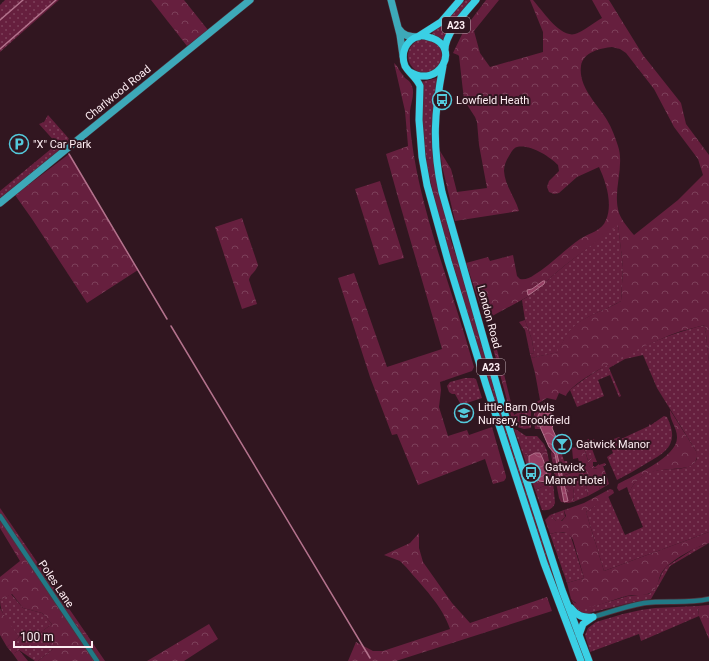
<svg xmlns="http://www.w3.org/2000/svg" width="709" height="661" font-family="Roboto,sans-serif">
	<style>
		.grass { fill: url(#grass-dots) }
		.forest { fill: url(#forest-crowns); fill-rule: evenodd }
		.garden { fill: url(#garden-furrows) }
		.water { fill: url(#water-waves); stroke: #b3728c }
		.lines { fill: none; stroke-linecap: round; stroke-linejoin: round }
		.stream { stroke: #b3728c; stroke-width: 1.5 }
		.street-casing { stroke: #4e343d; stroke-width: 6 }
		.secondary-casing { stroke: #4e343d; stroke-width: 8 }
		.primary-casing { stroke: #4e343d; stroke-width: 8 }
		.street { stroke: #217986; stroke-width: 4.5 }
		.secondary { stroke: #3da9b9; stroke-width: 7 }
		.primary { stroke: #3ad0e5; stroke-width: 7 }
		.labels { text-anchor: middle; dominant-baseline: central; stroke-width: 4; stroke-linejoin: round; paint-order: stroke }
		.shield { fill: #311620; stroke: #c0acb3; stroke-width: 1 }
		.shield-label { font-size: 10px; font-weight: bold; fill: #fdedf2 }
		.street-label { font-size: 11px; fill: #fdedf2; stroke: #311620 }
		.poi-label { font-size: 11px; fill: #fdedf2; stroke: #311620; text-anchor: start }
	</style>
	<defs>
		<pattern id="grass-dots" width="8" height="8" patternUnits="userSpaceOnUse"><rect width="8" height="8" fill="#661f3e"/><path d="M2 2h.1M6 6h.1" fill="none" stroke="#7d405a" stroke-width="1.8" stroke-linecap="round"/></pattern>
		<pattern id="forest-crowns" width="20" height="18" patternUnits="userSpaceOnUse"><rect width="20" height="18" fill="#661f3e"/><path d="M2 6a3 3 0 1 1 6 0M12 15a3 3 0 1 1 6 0" fill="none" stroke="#7d405a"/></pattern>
		<pattern id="garden-furrows" width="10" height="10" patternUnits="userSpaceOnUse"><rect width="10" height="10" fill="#661f3e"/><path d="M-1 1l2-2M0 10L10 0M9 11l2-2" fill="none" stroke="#7d405a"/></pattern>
		<pattern id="water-waves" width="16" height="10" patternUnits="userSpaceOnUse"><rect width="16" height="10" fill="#933d61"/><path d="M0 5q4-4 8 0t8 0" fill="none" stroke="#a35978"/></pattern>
	</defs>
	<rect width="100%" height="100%" fill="#311620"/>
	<!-- grass -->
	<path class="grass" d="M 5,0 L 59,0 L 0,52 L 0,5 Z
		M 465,0 L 472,0 L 444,40 L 432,34 L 433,31 L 449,18 Z
		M408 56a17 17 0 1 1 34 0a17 17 0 1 1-34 0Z
		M 437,78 L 438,79 L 432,121 L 434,158 L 426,160 L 429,175 C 423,144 422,113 421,82 Z
		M 48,115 L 71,141 L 0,198 L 0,191 L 57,144 L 39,124 L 44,122 Z
		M 618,224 L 623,267 L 621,301 C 594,317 570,317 559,352 L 531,358 L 530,354 L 534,353 L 532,340 L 525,320 L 522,300 L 529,296 L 564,266 Z
		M 469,295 L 586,661 L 584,661 L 559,599 L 495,402 Z
		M 705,325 L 709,362 L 709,532 L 604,571 L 586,512 L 608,496 L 625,535 L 643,527 L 629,493 C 646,454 684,481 697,459 L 696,451 L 657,388 L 643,355 L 625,359 L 609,368 L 621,396 L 619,397 L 610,375 L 598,380 L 604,396 L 577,407 L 570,390 C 609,359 657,337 705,325 Z
		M 465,378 L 472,378 L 476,379 L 482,398 L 461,405 L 455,394 L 452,394 L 449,392 L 447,386 L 450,382 Z
		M 540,406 C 541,411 539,412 538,416 C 537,420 539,425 541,429 L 535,429 C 534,420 531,412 540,406 Z
		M 531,408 L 531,428 L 524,429 L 514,426 L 512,419 Z
		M 664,416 L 667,417 C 679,442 669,451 647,463 C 637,469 627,475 617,480 L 607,457 L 613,453 L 610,445 L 611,445 L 611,443 L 615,441 L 614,439 L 619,437 L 621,439 L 649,426 L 649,424 L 651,425 Z
		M 514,429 L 517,430 L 526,436 L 537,436 L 544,444 L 547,451 L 531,455 L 523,454 Z
		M 588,439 L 594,439 L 595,442 L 593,443 L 593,445 L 591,446 L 595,457 L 588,460 L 583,445 Z
		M 560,448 L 564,461 L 567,461 L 570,473 L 562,476 L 568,501 L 559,477 L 555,477 L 551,454 L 552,449 Z
		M 606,474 L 609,484 L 599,490 L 601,483 Z
		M 587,475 L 589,479 L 586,488 L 588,496 L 573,502 L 574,494 L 572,481 Z
		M 553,482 L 555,503 C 553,509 548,511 542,510 L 535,490 Z
		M 564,510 L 565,517 L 560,522 L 556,521 L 550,515 Z
		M 558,532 L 568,533 L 571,537 L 584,578 L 567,583 L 550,534 Z
		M 709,543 L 670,566 L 651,599 L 634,602 L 585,614 L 579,612 L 575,607 L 571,599 L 575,603 L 594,606 L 628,596 L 649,594 L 655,589 L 662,573 L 666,567 L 695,548 Z
		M 11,594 L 23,608 L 42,613 L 52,624 L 41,632 L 53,649 L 38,661 L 35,661 L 19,650 L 13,654 L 7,647 L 19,637 C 10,625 0,615 0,600 Z
		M 698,606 L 699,616 L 641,641 L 639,634 L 590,652 L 585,635 L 588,628 L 596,622 L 623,614 L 641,610 L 655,608 Z"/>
	<!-- forest -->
	<path class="forest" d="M 151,0 L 184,0 L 208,30 L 187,46 Z
		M 486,0 L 499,0 L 474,31 L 480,53 L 490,67 L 543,52 L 543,32 L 530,0 L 533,0 C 542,10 560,38 575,34 C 584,31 593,23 602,18 L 592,0 L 609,0 L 643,55 L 681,103 L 686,124 L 709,155 L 709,362 L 705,325 C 694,328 683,330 673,334 C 652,342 573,378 566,396 L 559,393 L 556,400 L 547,398 L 512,419 L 498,367 L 502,366 L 514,415 L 540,400 L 535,373 L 531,358 L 558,352 L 558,348 L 560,348 C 572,316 596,316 621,301 L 623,267 L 618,225 L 564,266 L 529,296 L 485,320 L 466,263 L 488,257 L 490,261 L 513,255 L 517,276 L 520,279 C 525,280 530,278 534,275 C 551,265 564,250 580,239 C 589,233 602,231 606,220 C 613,204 606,182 599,167 L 577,177 L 559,193 L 554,194 L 549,192 L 547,187 L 549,181 L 559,171 L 558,165 C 549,156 530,144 517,147 C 513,148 511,153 509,156 C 506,161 504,165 504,171 C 505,186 515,197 519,211 L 455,221 L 442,166 L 440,151 L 451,169 L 457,192 L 487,188 L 479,145 L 477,122 L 475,117 L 464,100 L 459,56 L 458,55 L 453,53 L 465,28 ZM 612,47 L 620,49 L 626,53 L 654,89 L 674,127 L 698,159 L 703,175 L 678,200 L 634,235 C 629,229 622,221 619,213 C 612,191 625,167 618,146 C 615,137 612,128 607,120 C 598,105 578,87 581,66 C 583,52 601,48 612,47 Z
		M 394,63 C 398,66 399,71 403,75 C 404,78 407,79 409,81 C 417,90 411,101 410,111 C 409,125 412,142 414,156 C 426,228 455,297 474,367 L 472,371 L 440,382 L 441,390 L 439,407 L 448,436 L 467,430 L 469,435 L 492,427 L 506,476 L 506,478 L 504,481 L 493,484 L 485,459 L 418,485 L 397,434 L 392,435 L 370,377 L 338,278 L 354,273 L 387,367 L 442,349 L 399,201 L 386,154 L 408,146 L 405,111 Z
		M 69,154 L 138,270 L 87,303 L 32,219 L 15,195 Z
		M 434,158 L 451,241 L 465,281 L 492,387 L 491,390 L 463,304 L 456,274 L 442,231 L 431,184 L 426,160 Z
		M 380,181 L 404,258 L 379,265 L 355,189 Z
		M 242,218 L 258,265 C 256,272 250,274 249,280 L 257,304 L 242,309 L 215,227 Z
		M 525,320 L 532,340 L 534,353 L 530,354 L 525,330 L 519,322 Z
		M 492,331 L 500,361 L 497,362 L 488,332 Z
		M 670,410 L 696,451 C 699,458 695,464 688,467 C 664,472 641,465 629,493 L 627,487 L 619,491 L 617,488 L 618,484 C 634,475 678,457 677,437 C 677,427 669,420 670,410 Z
		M 583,445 L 590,467 L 595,469 L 603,466 L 606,474 L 601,483 L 599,490 L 588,496 L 586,488 L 589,479 L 587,475 L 572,481 L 574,494 L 573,502 L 568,503 L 561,502 L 559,498 L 555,477 L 559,477 L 564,502 L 568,501 L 562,476 L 581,470 L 578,458 L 573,459 L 572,448 Z
		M 547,451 L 553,482 L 535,490 L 523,454 L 531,455 L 528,462 C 532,470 535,483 545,483 L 547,480 L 544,462 L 540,453 L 537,453 Z
		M 610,489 L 613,490 L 614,493 L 586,512 L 604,571 L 709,532 L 709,543 C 697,546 669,561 662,572 C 658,578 659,586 653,591 C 647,596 640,595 632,595 C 615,597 598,609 581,607 L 571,599 L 567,583 L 584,578 L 573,540 C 568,530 560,531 550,534 L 545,520 L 550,515 L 556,521 L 562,521 L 566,516 L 564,510 L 584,503 Z
		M 0,508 L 105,661 L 38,661 L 53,649 L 41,632 L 52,624 L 42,613 L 23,608 L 12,594 L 0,600 L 0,577 L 20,561 L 0,528 Z
		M 419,533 L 419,548 L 423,562 L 452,603 L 470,623 L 547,597 L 552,611 L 396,661 L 348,661 L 356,642 L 373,651 L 383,651 L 450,629 C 442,605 422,586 406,567 L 400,561 L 384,555 L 410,543 Z
		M 709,605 L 709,639 L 699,616 L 698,606 Z
		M 0,608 L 5,617 L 19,637 L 7,647 L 0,635 Z
		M 209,624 L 218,639 L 184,661 L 147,661 Z
		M 19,650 L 28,661 L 18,661 L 13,654 Z"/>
	<!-- garden -->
	<path class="garden" d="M 595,457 L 597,462 L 593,462 L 593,466 L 595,467 L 599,464 L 599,465 L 605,463 L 606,465 C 598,469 588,472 588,460 Z"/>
	<!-- water -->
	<path class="water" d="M 543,281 L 545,281 L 544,284 L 529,295 L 528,295 L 527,290 L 532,289 Z
		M 545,403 L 550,407 L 554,422 L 552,428 L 560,446 L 558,447 L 556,450 L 568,501 L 564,502 L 555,454 L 549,447 L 538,422 L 538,416 L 541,410 L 540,406 Z
		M 535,453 L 540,453 C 544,460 549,475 546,482 L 539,481 L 529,466 L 529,456 Z"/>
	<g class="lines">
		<!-- stream -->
		<path class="stream" d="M 0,20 L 23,0
			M 0,49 L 56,0
			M 69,154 L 167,319
			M 171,326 L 370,658"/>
		<defs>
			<path id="street" d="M 0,516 L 97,661
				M 593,617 C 610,612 627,606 644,603 C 666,600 687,604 709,599"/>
			<path id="secondary" d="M 391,0 L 400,35 L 403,56
				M 399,29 C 403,36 410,37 418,37
				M 0,203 L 250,0"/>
			<path id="primary" d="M 419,36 L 441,22 L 460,0
				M 445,50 C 445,33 465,13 476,0
				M 443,66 C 434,113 432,145 442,192 L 507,421 L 562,590 L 589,661
				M 410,72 C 439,89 461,48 432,38 C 428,37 423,35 419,36 C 406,40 400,53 405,66 C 409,73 417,78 420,86 L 419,120 L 422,157 L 427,185 L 448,261 L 486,385 L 544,563 L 581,661
				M 571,608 C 577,616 583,618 593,617
				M 579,635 L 583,624 L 593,617"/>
		</defs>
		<!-- street casing -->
		<use href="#street" class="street-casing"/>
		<!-- secondary casing -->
		<use href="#secondary" class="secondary-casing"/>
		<!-- primary casing -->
		<use href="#primary" class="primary-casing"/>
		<!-- street -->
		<use href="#street" class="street"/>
		<!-- secondary -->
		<use href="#secondary" class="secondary"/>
		<!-- primary -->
		<use href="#primary" class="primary"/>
	</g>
	<!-- icons -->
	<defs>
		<symbol id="bus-ring" viewBox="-11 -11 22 22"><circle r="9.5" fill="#311620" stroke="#54cadc" stroke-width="1.5"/><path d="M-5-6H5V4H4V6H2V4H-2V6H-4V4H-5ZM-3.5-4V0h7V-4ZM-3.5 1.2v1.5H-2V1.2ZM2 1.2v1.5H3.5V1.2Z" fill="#54cadc"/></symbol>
		<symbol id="parking-ring" viewBox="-11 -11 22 22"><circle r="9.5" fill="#311620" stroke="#54cadc" stroke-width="1.5"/><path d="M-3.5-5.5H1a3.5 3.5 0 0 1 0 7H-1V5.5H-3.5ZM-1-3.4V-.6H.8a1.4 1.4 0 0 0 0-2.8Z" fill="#54cadc"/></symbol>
		<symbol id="school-ring" viewBox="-11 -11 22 22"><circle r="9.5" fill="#311620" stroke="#54cadc" stroke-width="1.5"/><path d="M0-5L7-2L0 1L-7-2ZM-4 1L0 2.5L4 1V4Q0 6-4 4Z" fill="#54cadc"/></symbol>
		<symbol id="bar-ring" viewBox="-11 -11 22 22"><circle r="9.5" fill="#311620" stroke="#54cadc" stroke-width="1.5"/><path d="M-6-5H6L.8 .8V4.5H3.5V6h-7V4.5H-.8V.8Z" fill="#54cadc"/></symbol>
	</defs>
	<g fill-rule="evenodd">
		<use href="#bus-ring" x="431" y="89" width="22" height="22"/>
		<use href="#parking-ring" x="8" y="133" width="22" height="22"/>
		<use href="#school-ring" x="453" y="402" width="22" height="22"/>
		<use href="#bar-ring" x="551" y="433" width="22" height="22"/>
		<use href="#bus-ring" x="520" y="462" width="22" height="22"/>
	</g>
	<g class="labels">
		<!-- shield labels -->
		<g class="shield">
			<rect x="442" y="17" width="28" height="16" rx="3"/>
			<rect x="477" y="359" width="28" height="16" rx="3"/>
		</g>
		<g class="shield-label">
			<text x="456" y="25">A23</text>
			<text x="491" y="367">A23</text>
		</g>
		<!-- street labels -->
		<g class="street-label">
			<text transform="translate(118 93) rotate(-39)">Charlwood Road</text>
			<text transform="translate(489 317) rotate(75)">London Road</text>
			<text transform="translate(56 584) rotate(56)">Poles Lane</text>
		</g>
		<!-- poi labels -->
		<g class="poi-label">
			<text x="456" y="100">Lowfield Heath</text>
			<text x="33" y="144">"X" Car Park</text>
			<text x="478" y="407">Little Barn Owls<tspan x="478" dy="13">Nursery, Brookfield</tspan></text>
			<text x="576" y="444">Gatwick Manor</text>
			<text x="545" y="467">Gatwick<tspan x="545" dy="13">Manor Hotel</tspan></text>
		</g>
	</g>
	<!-- scale -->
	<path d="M14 641v6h78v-6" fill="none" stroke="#fdedf2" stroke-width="2"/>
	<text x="20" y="641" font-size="12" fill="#fdedf2" stroke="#311620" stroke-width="3" paint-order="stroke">100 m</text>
</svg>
